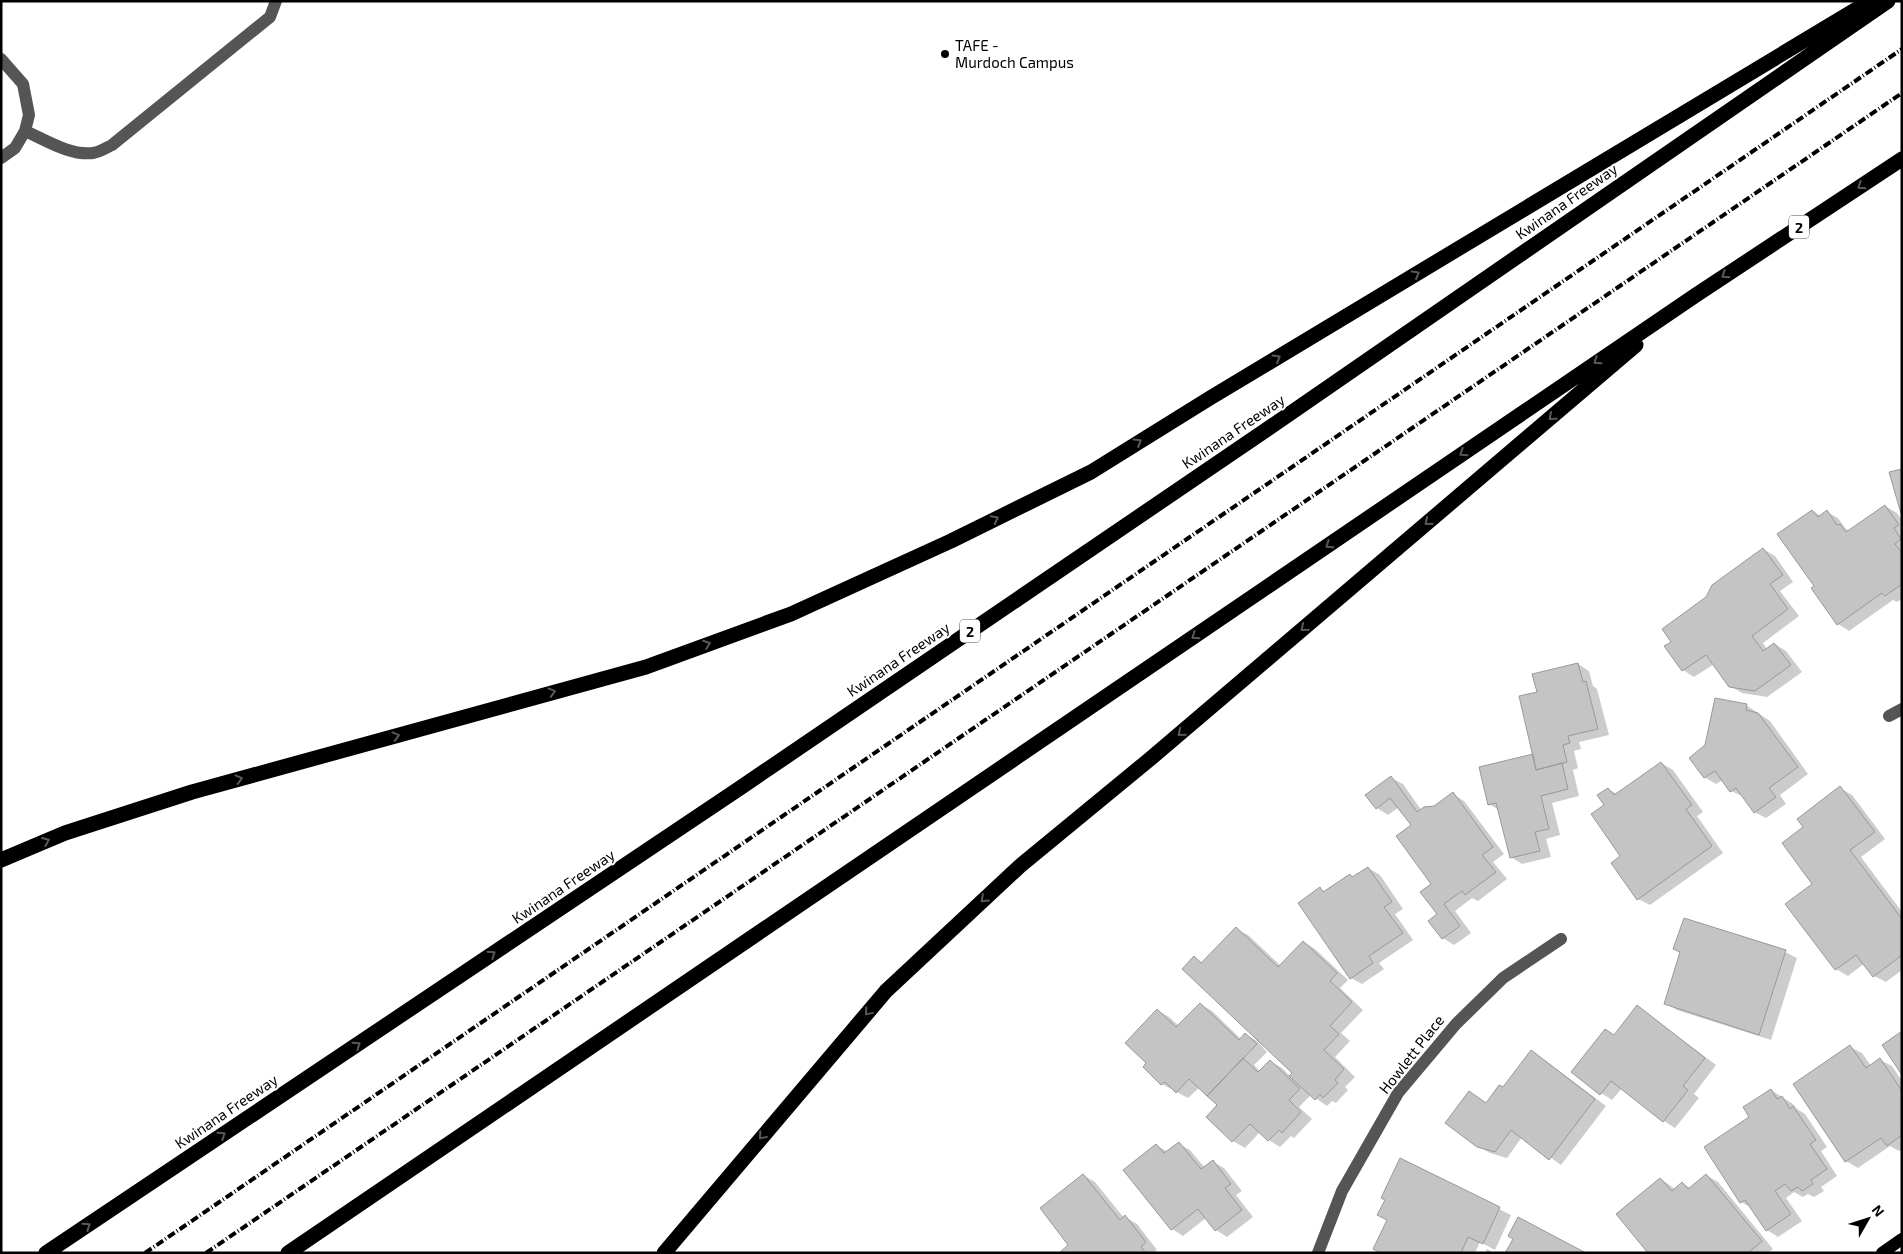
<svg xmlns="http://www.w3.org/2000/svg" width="1903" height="1254" font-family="'Exo 2',sans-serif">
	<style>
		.shadow { fill: #0003 }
		.building { fill: #c4c4c4; stroke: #999 }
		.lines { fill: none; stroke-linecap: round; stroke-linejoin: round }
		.minor { stroke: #555; stroke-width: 12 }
		.major { stroke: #000; stroke-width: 12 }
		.highway { stroke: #000; stroke-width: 15 }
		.rail { stroke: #000; stroke-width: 4; stroke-dasharray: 8 2.5 1 2.5; stroke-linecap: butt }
		.oneway { stroke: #595959 }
		.poi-dot { fill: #000; stroke: #fff; stroke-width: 2 }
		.labels { text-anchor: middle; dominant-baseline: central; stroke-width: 4; stroke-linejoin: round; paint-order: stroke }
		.shield { fill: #fff; stroke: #4c4c4c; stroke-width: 1 }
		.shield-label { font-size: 14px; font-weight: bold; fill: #000 }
		.poi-label { font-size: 15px; fill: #000; stroke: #fff; text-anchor: start }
		.street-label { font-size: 15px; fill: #000; stroke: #fff }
	</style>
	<rect width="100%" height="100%" fill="#fff"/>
	<!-- shadow -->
	<path class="shadow" d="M 1885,506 L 1897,513 L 1902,520 L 1902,599 L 1897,602 L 1893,600 L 1849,631 L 1838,624 L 1812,589 L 1816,587 L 1813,511 L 1821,516 L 1827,512 L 1838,518 L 1846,529 L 1850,531 Z
		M 1763,549 L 1775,556 L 1793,582 L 1780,591 L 1799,616 L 1763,643 L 1767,649 L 1775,644 L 1786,651 L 1802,672 L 1767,697 L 1742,693 L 1730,686 L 1714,664 L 1694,677 L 1683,670 L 1673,642 L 1707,598 Z
		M 1578,664 L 1589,671 L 1593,686 L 1597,689 L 1609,735 L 1579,742 L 1581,749 L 1574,751 L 1578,768 L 1573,770 L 1579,796 L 1552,803 L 1560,835 L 1546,839 L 1551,857 L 1522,864 L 1511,857 L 1499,810 L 1489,804 L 1534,755 L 1538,693 Z
		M 1746,705 L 1770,721 L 1808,774 L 1780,795 L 1786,804 L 1766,818 L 1754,812 L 1744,797 L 1731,791 L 1723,780 L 1716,784 L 1704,777 L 1707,746 Z
		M 1661,763 L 1673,770 L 1703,812 L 1697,816 L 1723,853 L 1650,905 L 1638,899 L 1622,856 L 1606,805 L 1608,789 L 1617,794 Z
		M 1391,778 L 1403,784 L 1422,811 L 1435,807 L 1453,794 L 1464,801 L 1504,854 L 1493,862 L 1507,879 L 1478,901 L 1472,898 L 1455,911 L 1471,933 L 1454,945 L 1443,938 L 1433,884 L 1412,825 L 1399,807 L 1388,815 L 1377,808 Z
		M 1840,788 L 1852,795 L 1885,839 L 1861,857 L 1902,912 L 1902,970 L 1886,982 L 1874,976 L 1865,963 L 1848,976 L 1836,969 L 1787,904 L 1814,884 L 1804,827 Z
		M 1368,868 L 1380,875 L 1403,909 L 1395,914 L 1413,940 L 1379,963 L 1384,969 L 1362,984 L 1351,978 L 1320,889 L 1326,892 L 1350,876 L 1354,878 Z
		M 1236,929 L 1248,935 L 1281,966 L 1304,942 L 1315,949 L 1348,980 L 1340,988 L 1363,1010 L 1341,1033 L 1350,1041 L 1335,1057 L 1355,1077 L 1345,1087 L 1348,1090 L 1336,1103 L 1332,1101 L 1327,1106 L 1311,1095 L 1299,1107 L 1312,1119 L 1294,1138 L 1291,1136 L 1280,1147 L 1269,1140 L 1260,1132 L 1245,1148 L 1233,1141 L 1208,1117 L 1219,1105 L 1200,1087 L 1188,1098 L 1162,1084 L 1148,1063 L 1157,1010 L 1169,1017 L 1179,1026 L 1200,1004 L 1212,1011 L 1241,1039 L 1245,1034 L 1257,1041 L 1267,1052 L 1254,1065 L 1260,1071 L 1270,1061 L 1282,1068 L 1290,1076 L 1293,1072 L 1195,958 L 1203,963 Z
		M 1785,952 L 1797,958 L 1771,1040 L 1677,1010 L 1666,1003 Z
		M 1637,1007 L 1648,1014 L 1716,1065 L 1694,1094 L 1699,1098 L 1675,1128 L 1664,1121 L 1622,1088 L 1612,1100 L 1601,1093 L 1615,1036 Z
		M 1850,1047 L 1862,1053 L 1871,1066 L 1880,1060 L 1892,1066 L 1902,1081 L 1902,1150 L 1899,1151 L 1890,1146 L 1858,1168 L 1846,1161 Z
		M 1531,1052 L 1542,1058 L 1606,1106 L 1561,1165 L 1522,1137 L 1507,1158 L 1490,1153 L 1478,1146 L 1470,1093 L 1487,1103 L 1503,1088 Z
		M 1771,1090 L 1793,1104 L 1797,1109 L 1805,1114 L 1827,1147 L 1821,1151 L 1837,1176 L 1821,1187 L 1824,1191 L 1814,1197 L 1808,1194 L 1803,1197 L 1794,1192 L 1786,1198 L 1802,1221 L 1778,1237 L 1767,1230 L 1752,1208 L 1741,1202 L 1751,1117 Z
		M 1179,1144 L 1190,1150 L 1205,1168 L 1213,1162 L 1224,1168 L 1242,1191 L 1236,1195 L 1253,1217 L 1227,1237 L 1216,1230 L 1206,1218 L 1183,1236 L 1172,1229 L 1156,1145 L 1168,1152 Z
		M 1401,1160 L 1511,1215 L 1495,1250 L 1480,1242 L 1475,1253 L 1382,1253 L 1389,1220 L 1386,1200 Z
		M 1083,1175 L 1095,1182 L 1124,1218 L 1125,1217 L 1137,1224 L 1157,1250 L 1153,1253 L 1061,1253 L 1070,1245 Z
		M 1706,1175 L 1718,1182 L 1773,1249 L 1768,1253 L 1650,1253 L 1661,1179 L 1675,1189 L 1683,1183 L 1690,1188 Z
		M 1487,1249 L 1494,1253 L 1485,1253 Z"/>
	<!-- building -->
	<path class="building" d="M 1902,469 L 1902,517 L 1889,472 Z
		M 1885,505 L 1899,525 L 1894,528 L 1901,539 L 1895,544 L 1902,553 L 1902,584 L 1885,596 L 1882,593 L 1837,625 L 1811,588 L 1814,586 L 1777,534 L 1812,510 L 1818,517 L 1827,510 L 1837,525 L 1840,524 L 1846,532 Z
		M 1763,548 L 1783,575 L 1770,584 L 1788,609 L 1752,636 L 1763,651 L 1774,643 L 1791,665 L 1755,691 L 1729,687 L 1706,655 L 1682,671 L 1664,646 L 1671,642 L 1662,629 L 1706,597 L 1712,585 Z
		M 1578,663 L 1583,682 L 1586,681 L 1598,729 L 1568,736 L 1570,743 L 1563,745 L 1567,762 L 1536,770 L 1519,696 L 1537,692 L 1532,674 Z
		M 1715,698 L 1747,704 L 1746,710 L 1758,713 L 1798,767 L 1769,788 L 1776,797 L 1754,813 L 1736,788 L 1730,792 L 1715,771 L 1704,778 L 1689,758 L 1705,745 Z
		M 1533,754 L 1536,770 L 1562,763 L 1568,789 L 1541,796 L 1549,829 L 1535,832 L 1540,851 L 1510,858 L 1496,803 L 1488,805 L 1479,767 Z
		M 1661,762 L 1692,805 L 1686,809 L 1712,846 L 1637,900 L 1611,863 L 1620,856 L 1591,814 L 1604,805 L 1597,795 L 1608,788 L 1614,795 Z
		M 1391,776 L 1417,812 L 1424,807 L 1434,806 L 1453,792 L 1493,847 L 1482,855 L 1496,872 L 1465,895 L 1462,891 L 1444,904 L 1460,926 L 1442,939 L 1428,921 L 1437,914 L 1420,892 L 1431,884 L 1396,836 L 1411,825 L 1390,798 L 1376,809 L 1365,795 Z
		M 1840,786 L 1875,832 L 1850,850 L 1902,919 L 1902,955 L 1873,977 L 1856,955 L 1835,970 L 1785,904 L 1812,884 L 1782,843 L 1803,827 L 1797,819 Z
		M 1368,867 L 1392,902 L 1384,907 L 1403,933 L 1369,956 L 1373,963 L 1350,979 L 1298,903 L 1320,887 L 1323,892 L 1350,874 L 1352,877 Z
		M 1684,918 L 1786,950 L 1759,1035 L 1664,1004 L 1680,952 L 1673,949 Z
		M 1236,927 L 1278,967 L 1303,941 L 1337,973 L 1330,981 L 1352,1002 L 1330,1026 L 1339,1034 L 1324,1050 L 1344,1069 L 1335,1080 L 1338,1083 L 1323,1098 L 1320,1094 L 1315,1100 L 1289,1076 L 1292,1073 L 1182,969 L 1194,956 L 1201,963 Z
		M 1200,1003 L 1239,1040 L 1245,1033 L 1257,1044 L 1207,1096 L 1189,1079 L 1176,1093 L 1165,1082 L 1161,1085 L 1143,1067 L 1146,1063 L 1125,1043 L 1157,1009 L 1176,1027 Z
		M 1637,1005 L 1705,1058 L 1683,1086 L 1688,1090 L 1663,1122 L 1611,1081 L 1600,1095 L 1571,1072 L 1605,1029 L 1614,1035 Z
		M 1902,1031 L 1902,1075 L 1882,1045 Z
		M 1850,1045 L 1866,1068 L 1880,1058 L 1902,1091 L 1902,1135 L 1887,1146 L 1881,1138 L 1845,1162 L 1793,1084 Z
		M 1531,1050 L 1595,1099 L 1549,1160 L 1511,1130 L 1495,1152 L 1477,1147 L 1445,1123 L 1469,1091 L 1486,1103 L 1499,1085 L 1503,1087 Z
		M 1243,1058 L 1258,1072 L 1270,1060 L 1300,1089 L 1289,1100 L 1301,1112 L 1282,1133 L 1279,1130 L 1268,1141 L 1250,1124 L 1232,1142 L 1206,1117 L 1217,1105 L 1207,1096 Z
		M 1771,1089 L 1777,1099 L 1782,1096 L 1790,1109 L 1793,1106 L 1816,1140 L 1810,1144 L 1827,1169 L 1811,1180 L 1813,1184 L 1802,1191 L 1798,1187 L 1791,1191 L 1785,1184 L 1775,1191 L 1791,1214 L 1766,1231 L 1745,1200 L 1740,1203 L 1704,1147 L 1749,1117 L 1743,1107 Z
		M 1179,1142 L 1201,1169 L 1213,1160 L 1231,1184 L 1225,1188 L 1242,1210 L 1215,1231 L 1198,1209 L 1171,1230 L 1123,1170 L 1156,1144 L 1164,1153 Z
		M 1400,1158 L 1500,1207 L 1483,1244 L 1468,1237 L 1461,1253 L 1381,1253 L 1373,1249 L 1387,1220 L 1377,1215 L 1385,1200 L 1381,1198 Z
		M 1083,1174 L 1120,1220 L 1125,1215 L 1146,1242 L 1141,1247 L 1145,1252 L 1144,1253 L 1059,1253 L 1068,1245 L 1040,1208 Z
		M 1706,1174 L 1762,1241 L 1748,1253 L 1648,1253 L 1616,1214 L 1660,1178 L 1672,1191 L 1682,1182 L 1688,1189 Z
		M 1518,1217 L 1586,1253 L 1505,1253 L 1513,1239 L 1508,1236 Z"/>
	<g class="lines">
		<!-- minor -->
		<path class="minor" d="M 1,59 L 23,84 L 29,115 L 25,131 L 15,148 L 1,158
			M 25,131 C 46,140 70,156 93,153 C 100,152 106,148 112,145 L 270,17 L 276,1
			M 1889,716 L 1902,709
			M 1318,1253 L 1342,1191 L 1398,1093 L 1456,1024 L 1503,978 L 1561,939"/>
		<!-- major -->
		<path class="major" d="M 1882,1253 L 1902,1239"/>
		<!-- highway -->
		<path class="highway" d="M 1,860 L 65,833 L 192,792 L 646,667 L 791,614 L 951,541 L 1091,472 L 1210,398 L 1870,1
			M 46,1253 L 740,788 L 1266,430 L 1888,1
			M 288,1253 L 1696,295 L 1902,159
			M 664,1253 L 886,991 L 1020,866 L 1150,759 L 1636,345"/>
		<!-- rail -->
		<path class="rail" d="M 145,1253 L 1902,49
			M 206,1253 L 1902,93"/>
	</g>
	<!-- one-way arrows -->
	<defs><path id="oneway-chevron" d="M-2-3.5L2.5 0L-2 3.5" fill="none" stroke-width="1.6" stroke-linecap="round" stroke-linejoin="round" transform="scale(1.25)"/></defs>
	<g class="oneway">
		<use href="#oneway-chevron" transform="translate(1861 186) rotate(147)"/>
		<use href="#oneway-chevron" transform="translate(1416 274) rotate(-31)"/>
		<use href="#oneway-chevron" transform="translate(1725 275) rotate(147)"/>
		<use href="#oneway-chevron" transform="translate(1277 358) rotate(-31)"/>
		<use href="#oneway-chevron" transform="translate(1597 361) rotate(146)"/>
		<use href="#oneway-chevron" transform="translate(1552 417) rotate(140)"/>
		<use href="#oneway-chevron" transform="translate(1138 442) rotate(-32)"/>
		<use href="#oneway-chevron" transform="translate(1463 453) rotate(146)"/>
		<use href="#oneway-chevron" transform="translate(995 519) rotate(-27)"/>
		<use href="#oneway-chevron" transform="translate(1428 522) rotate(140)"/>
		<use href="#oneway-chevron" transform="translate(1329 545) rotate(146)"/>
		<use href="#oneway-chevron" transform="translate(1304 628) rotate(140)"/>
		<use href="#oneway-chevron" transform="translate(1195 636) rotate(146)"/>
		<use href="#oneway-chevron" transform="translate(707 644) rotate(-20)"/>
		<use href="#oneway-chevron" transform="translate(552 692) rotate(-15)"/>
		<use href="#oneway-chevron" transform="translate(1181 733) rotate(140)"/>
		<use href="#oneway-chevron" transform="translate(396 736) rotate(-15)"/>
		<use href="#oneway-chevron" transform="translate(239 779) rotate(-15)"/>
		<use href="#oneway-chevron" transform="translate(46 841) rotate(-23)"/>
		<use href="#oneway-chevron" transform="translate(984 899) rotate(137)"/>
		<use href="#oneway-chevron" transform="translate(492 954) rotate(-34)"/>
		<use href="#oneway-chevron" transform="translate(868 1012) rotate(130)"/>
		<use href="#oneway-chevron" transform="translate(357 1045) rotate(-34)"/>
		<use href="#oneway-chevron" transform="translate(222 1135) rotate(-34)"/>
		<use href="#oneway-chevron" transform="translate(762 1136) rotate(130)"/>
		<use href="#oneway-chevron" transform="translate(87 1226) rotate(-34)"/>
	</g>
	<!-- markers -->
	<circle class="poi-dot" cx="945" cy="54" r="5"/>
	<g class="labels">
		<!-- shield labels -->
		<g class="shield">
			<rect x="1789" y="215.5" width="20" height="23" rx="4"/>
			<rect x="960" y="619.5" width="20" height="23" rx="4"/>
		</g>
		<g class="shield-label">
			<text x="1799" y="227">2</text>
			<text x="970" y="631">2</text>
		</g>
		<!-- poi labels -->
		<g class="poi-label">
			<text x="955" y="45">TAFE -<tspan x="955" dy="17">Murdoch Campus</tspan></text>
		</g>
		<!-- street labels -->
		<g class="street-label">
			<text transform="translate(1566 201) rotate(-35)">Kwinana Freeway</text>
			<text transform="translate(1233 431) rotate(-34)">Kwinana Freeway</text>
			<text transform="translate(898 659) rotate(-34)">Kwinana Freeway</text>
			<text transform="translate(563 886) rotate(-34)">Kwinana Freeway</text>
			<text transform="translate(1411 1054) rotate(-52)">Howlett Place</text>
			<text transform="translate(226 1111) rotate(-34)">Kwinana Freeway</text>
		</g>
	</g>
	<!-- border -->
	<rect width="1903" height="1254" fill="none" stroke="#000000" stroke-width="5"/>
	<!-- north arrow -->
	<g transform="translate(1868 1219) rotate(51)" stroke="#ffffff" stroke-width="4" paint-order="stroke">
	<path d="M0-4L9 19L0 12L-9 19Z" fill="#000000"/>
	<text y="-8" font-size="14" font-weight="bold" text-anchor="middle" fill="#000000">N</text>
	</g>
</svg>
